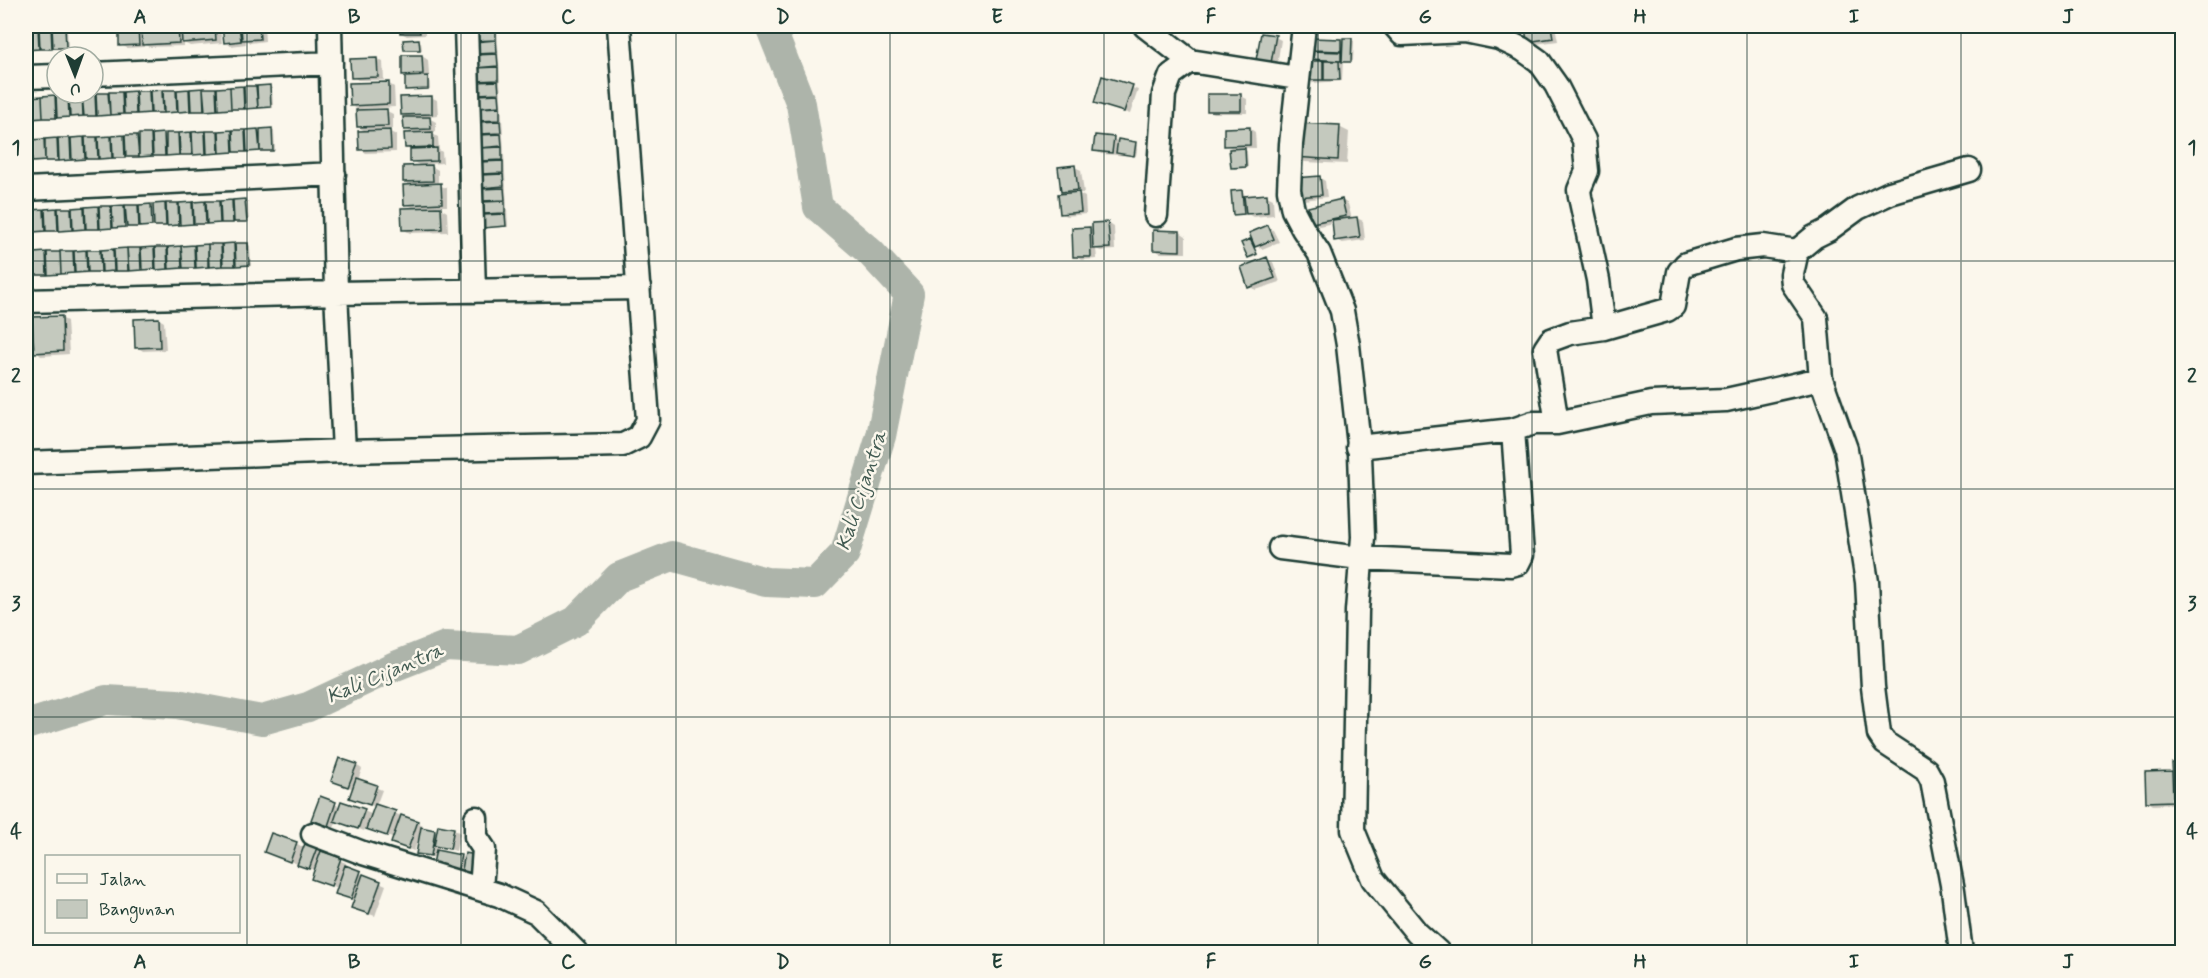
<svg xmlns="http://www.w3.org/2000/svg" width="2208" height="978" font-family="Mynerve,sans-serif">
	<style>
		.shadow { fill: #0003 }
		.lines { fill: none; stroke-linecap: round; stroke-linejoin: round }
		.river { stroke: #adb4aa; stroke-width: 30 }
		.building { fill: #c4c9be; stroke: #1f3d34; stroke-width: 1.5 }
		.minor-casing { stroke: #1f3d34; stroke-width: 27 }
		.minor { stroke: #fbf7ec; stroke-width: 22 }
		.grid { fill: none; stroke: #1f3d34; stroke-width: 1.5; stroke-opacity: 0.55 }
		.labels { text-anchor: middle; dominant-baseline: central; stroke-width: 5; stroke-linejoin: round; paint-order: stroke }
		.water-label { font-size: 20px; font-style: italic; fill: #425b52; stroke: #fbf7ec }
		.neatline { fill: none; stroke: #1f3d34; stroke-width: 2 }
		.grid-label { font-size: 20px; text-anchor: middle; font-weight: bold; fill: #1f3d34 }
	</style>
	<rect width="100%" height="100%" fill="#fbf7ec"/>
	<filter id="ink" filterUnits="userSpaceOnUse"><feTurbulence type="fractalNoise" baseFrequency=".0167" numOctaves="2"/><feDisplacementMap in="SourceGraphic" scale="12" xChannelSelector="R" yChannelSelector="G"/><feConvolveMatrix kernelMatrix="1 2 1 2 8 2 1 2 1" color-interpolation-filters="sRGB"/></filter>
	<g filter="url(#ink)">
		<!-- shadow -->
		<path class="shadow" d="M 178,26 L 183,29 L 182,27 L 217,26 L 220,27 L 222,43 L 190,46 L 184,43 L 184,46 L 149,47 L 144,44 L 144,47 L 127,48 L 121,45 L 138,28 L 143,31 Z
			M 223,26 L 264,26 L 265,41 L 250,43 L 246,40 L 246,44 L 231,46 L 225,42 Z
			M 401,26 L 425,26 L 425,35 L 407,36 L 401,33 Z
			M 474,26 L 497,26 L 508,227 L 485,227 L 480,137 L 486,136 L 480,133 Z
			M 1244,26 L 1272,26 L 1272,32 L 1250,30 Z
			M 1526,26 L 1555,26 L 1558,41 L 1535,44 L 1529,41 Z
			M 64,27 L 67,28 L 68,48 L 26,50 L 26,29 Z
			M 1275,37 L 1281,40 L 1277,66 L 1264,63 Z
			M 1341,40 L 1344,42 L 1352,40 L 1354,41 L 1353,61 L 1343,60 L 1342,81 L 1313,83 L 1307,79 L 1320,63 L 1312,58 L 1318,52 L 1312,49 Z
			M 419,41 L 421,42 L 422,50 L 405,49 Z
			M 422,56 L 428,60 L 430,89 L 409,90 L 407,89 L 411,78 L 404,74 Z
			M 377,59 L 383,62 L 384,80 L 358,80 L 353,77 L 352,60 Z
			M 1103,78 L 1138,90 L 1130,114 L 1095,102 Z
			M 388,83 L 394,87 L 395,107 L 357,109 L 351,105 Z
			M 269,87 L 272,88 L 273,108 L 26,120 L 26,98 L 162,92 L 165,94 L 165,92 Z
			M 1241,96 L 1247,99 L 1247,113 L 1214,113 L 1208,110 Z
			M 431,97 L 437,100 L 438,116 L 427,117 L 436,122 L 436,132 L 429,132 L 438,137 L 439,150 L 442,152 L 443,163 L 428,164 L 438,170 L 438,185 L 447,188 L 447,206 L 437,206 L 447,212 L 448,232 L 410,233 L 404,230 L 416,209 L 406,204 L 412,186 L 405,182 L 422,167 L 412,161 L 411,150 L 406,147 L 414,134 L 405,129 L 410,119 L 402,114 Z
			M 387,111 L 393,114 L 393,129 L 385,129 L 396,135 L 396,152 L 366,153 L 360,149 L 369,133 L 358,127 Z
			M 1339,127 L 1349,132 L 1347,164 L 1305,162 L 1295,156 Z
			M 1249,128 L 1255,132 L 1256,148 L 1242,148 L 1247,151 L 1248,168 L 1234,169 L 1232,167 L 1235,150 L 1226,145 Z
			M 272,130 L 274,131 L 275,151 L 26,163 L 26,141 Z
			M 1114,139 L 1119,142 L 1138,145 L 1136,156 L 1101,154 L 1095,150 Z
			M 1075,167 L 1081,170 L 1084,193 L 1078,193 L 1085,197 L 1086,214 L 1067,216 L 1061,213 L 1069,195 L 1062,191 Z
			M 1319,177 L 1325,181 L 1327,197 L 1304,200 L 1298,196 Z
			M 1242,191 L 1244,193 L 1245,197 L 1267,196 L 1273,199 L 1274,215 L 1253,217 L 1246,213 L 1246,214 L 1235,214 Z
			M 1342,200 L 1348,204 L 1352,219 L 1357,218 L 1363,221 L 1365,240 L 1342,243 L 1336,240 L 1333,223 L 1319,226 L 1313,222 Z
			M 245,201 L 248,202 L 249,222 L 26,233 L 26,211 L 151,205 L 154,207 L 154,205 Z
			M 1108,223 L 1114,227 L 1115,250 L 1101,251 L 1096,249 L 1097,259 L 1081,260 L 1075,256 L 1090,228 L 1094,231 Z
			M 1267,227 L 1273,230 L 1279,242 L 1262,249 L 1253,244 L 1258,255 L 1252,258 L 1249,257 L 1250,241 L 1255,244 Z
			M 1180,232 L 1186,236 L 1186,253 L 1160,253 L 1154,249 Z
			M 248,244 L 250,246 L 251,266 L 26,276 L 26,255 Z
			M 1267,259 L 1273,262 L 1280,282 L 1256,290 L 1250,287 Z
			M 61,318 L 67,321 L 69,354 L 41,356 L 35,350 L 26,351 L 26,321 L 34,326 Z
			M 159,319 L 164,322 L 166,350 L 143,351 L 137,347 Z
			M 2182,764 L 2182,797 L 2178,795 L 2178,804 L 2153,805 L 2147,801 L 2146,774 L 2174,772 L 2174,765 Z
			M 356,765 L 362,769 L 358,780 L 382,790 L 376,806 L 417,822 L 423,825 L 422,829 L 438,833 L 454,829 L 460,833 L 456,851 L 439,846 L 438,852 L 460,856 L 465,859 L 468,877 L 436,858 L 418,853 L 421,836 L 419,836 L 414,851 L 399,846 L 393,842 L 394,839 L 366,827 L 364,831 L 337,820 L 334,828 L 319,823 L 321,798 L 341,807 L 364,811 L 373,815 L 376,807 L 357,800 L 354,789 L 338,783 Z
			M 296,843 L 304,848 L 324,847 L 322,853 L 346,863 L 345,867 L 386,885 L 375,916 L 358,910 L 355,901 L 336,893 L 338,888 L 313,878 L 316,871 L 266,852 Z"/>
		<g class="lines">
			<!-- river -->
			<path class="river" d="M 26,725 L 106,700 L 177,704 L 262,720 L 308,707 L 393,667 L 446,646 L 518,650 L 576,621 L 619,577 L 672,556 L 766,582 L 815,584 L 845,553 L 881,436 L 909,294 L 870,252 L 818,207 L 801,104 L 770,26"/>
		</g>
		<!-- building -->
		<path class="building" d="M 51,26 L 52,49 L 40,49 L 39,27 Z
			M 52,26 L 65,26 L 66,48 L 53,48 Z
			M 141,26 L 178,26 L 179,43 L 142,45 Z
			M 181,26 L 215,26 L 216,40 L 182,43 Z
			M 222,26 L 239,26 L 241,41 L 224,43 Z
			M 241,26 L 259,26 L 260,39 L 242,40 Z
			M 400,26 L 419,26 L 420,33 L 400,33 Z
			M 1242,26 L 1266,26 L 1266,29 L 1242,27 Z
			M 1525,26 L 1551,26 L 1553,38 L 1527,42 Z
			M 26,27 L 38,27 L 39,49 L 26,50 Z
			M 119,27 L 138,27 L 139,45 L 119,46 Z
			M 496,27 L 496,40 L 474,41 L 473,28 Z
			M 1261,33 L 1276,35 L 1271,63 L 1256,60 Z
			M 1311,38 L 1341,39 L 1341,51 L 1311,50 Z
			M 1343,38 L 1352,38 L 1351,62 L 1342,62 Z
			M 419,39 L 420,50 L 404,50 L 403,40 Z
			M 496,40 L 497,53 L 475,54 L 474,42 Z
			M 1311,51 L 1341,52 L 1341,61 L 1311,59 Z
			M 497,54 L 498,66 L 475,68 L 475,55 Z
			M 402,55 L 422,55 L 423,74 L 402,75 Z
			M 377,58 L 378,77 L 351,78 L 350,59 Z
			M 1305,61 L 1323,61 L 1323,80 L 1305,80 Z
			M 1324,61 L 1339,61 L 1340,80 L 1324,80 Z
			M 498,67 L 498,80 L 476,81 L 475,68 Z
			M 428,76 L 428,89 L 405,90 L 405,77 Z
			M 1102,76 L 1133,85 L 1124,112 L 1094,103 Z
			M 498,81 L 499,93 L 477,94 L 476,82 Z
			M 389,82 L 389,104 L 350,106 L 349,83 Z
			M 270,85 L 271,107 L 258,108 L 257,86 Z
			M 243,86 L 244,109 L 231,109 L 230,87 Z
			M 244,86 L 256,86 L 258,108 L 245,109 Z
			M 230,87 L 231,109 L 218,110 L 217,88 Z
			M 203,88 L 216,88 L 217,110 L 205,111 Z
			M 203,88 L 204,111 L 191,111 L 190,89 Z
			M 189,89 L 190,111 L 178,112 L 177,90 Z
			M 162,90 L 163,113 L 151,113 L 150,91 Z
			M 163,90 L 176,90 L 177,112 L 164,113 Z
			M 135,91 L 136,114 L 124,114 L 123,92 Z
			M 136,91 L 149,91 L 150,113 L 137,114 Z
			M 109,92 L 122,92 L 123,114 L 110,115 Z
			M 95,93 L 96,116 L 84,116 L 82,94 Z
			M 96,93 L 108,93 L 110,115 L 97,116 Z
			M 82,94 L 83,116 L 70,117 L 69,95 Z
			M 499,94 L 500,106 L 477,108 L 477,95 Z
			M 1207,94 L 1241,94 L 1241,111 L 1207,111 Z
			M 55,95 L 56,118 L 43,118 L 42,96 Z
			M 56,95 L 68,95 L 69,117 L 57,118 Z
			M 42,96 L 43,118 L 30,119 L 29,97 Z
			M 432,96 L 432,114 L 401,115 L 400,97 Z
			M 26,97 L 28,97 L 29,119 L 26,119 Z
			M 500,107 L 500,120 L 478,121 L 477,108 Z
			M 387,109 L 388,126 L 357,127 L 356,110 Z
			M 403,117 L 430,117 L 431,129 L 404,130 Z
			M 500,121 L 501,133 L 479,134 L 478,122 Z
			M 1296,123 L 1340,125 L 1338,160 L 1294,157 Z
			M 1250,127 L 1250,145 L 1224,146 L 1224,128 Z
			M 272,128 L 273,151 L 260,151 L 260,129 Z
			M 258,129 L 260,151 L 247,152 L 246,130 Z
			M 232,130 L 233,152 L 220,153 L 219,131 Z
			M 233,130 L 245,130 L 246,152 L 234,152 Z
			M 390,130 L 391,149 L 359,150 L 358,131 Z
			M 205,131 L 206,154 L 193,155 L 192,132 Z
			M 206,131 L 218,131 L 219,153 L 207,154 Z
			M 191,132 L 192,155 L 180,155 L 179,133 Z
			M 433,132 L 433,147 L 405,148 L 404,133 Z
			M 164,133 L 165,156 L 153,156 L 152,134 Z
			M 166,133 L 178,133 L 179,155 L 166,156 Z
			M 139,134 L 151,134 L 152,156 L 139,157 Z
			M 501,134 L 502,146 L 479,148 L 479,135 Z
			M 124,135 L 125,158 L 113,158 L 112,136 Z
			M 125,135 L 137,135 L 139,157 L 126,157 Z
			M 1095,135 L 1114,137 L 1112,153 L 1093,151 Z
			M 111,136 L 112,158 L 99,159 L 98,137 Z
			M 84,137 L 85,159 L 72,160 L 71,138 Z
			M 85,137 L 97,137 L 98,159 L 86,159 Z
			M 57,138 L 58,161 L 45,161 L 45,139 Z
			M 58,138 L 70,138 L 71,160 L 59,161 Z
			M 44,139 L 45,161 L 32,162 L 31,140 Z
			M 1118,139 L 1136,142 L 1134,156 L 1116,153 Z
			M 26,140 L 30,140 L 31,162 L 26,162 Z
			M 502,147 L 502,160 L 480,161 L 479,148 Z
			M 437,148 L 437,161 L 410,162 L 410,149 Z
			M 1245,148 L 1246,167 L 1231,168 L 1229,149 Z
			M 503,161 L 503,173 L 481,174 L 480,162 Z
			M 432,165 L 433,181 L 403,182 L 403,166 Z
			M 1075,165 L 1078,190 L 1061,192 L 1058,167 Z
			M 503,174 L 504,186 L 481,188 L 481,175 Z
			M 1320,176 L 1322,195 L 1297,197 L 1295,178 Z
			M 441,183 L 442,203 L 404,205 L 403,185 Z
			M 504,188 L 505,200 L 482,201 L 481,189 Z
			M 1242,190 L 1244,214 L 1233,215 L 1231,191 Z
			M 1079,192 L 1081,212 L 1060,214 L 1058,194 Z
			M 1267,194 L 1268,212 L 1246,214 L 1244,196 Z
			M 245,199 L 247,222 L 234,222 L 233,200 Z
			M 1342,199 L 1346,216 L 1312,223 L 1308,207 Z
			M 232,200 L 233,223 L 221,223 L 220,201 Z
			M 205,201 L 206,224 L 194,224 L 193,202 Z
			M 206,201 L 219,201 L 220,223 L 207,224 Z
			M 505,201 L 505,213 L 483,214 L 482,202 Z
			M 192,202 L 193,224 L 180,225 L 179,203 Z
			M 165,203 L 166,226 L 154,226 L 153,204 Z
			M 166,203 L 178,203 L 179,225 L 167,226 Z
			M 151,204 L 152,226 L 140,227 L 139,205 Z
			M 124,205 L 125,227 L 113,228 L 112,206 Z
			M 125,205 L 138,205 L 139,227 L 127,227 Z
			M 98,206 L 99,229 L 86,229 L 85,207 Z
			M 99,206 L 111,206 L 112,228 L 100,229 Z
			M 84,207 L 85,229 L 73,230 L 72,208 Z
			M 441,207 L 442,229 L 402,230 L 401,208 Z
			M 57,208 L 58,231 L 46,231 L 45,209 Z
			M 58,208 L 71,208 L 72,230 L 59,231 Z
			M 44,209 L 45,231 L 33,232 L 32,210 Z
			M 26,210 L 31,210 L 32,232 L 26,232 Z
			M 505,214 L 506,226 L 483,228 L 483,215 Z
			M 1357,217 L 1360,237 L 1334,241 L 1332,220 Z
			M 1108,222 L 1110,248 L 1093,249 L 1092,223 Z
			M 1268,225 L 1274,239 L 1255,247 L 1249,233 Z
			M 1090,227 L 1091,257 L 1073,257 L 1072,228 Z
			M 1153,230 L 1180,231 L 1180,251 L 1153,250 Z
			M 1250,239 L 1257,254 L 1248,258 L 1241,243 Z
			M 234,243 L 235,266 L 223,266 L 222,244 Z
			M 235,243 L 248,243 L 249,265 L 236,266 Z
			M 208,244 L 221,244 L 222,266 L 209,267 Z
			M 208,244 L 208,267 L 196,268 L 195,245 Z
			M 194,245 L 195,268 L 183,268 L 181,246 Z
			M 181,246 L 182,268 L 169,269 L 168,247 Z
			M 154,247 L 155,269 L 142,270 L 141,248 Z
			M 155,247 L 167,247 L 168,269 L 156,270 Z
			M 127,248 L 140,248 L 141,270 L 129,271 Z
			M 127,248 L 128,271 L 115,271 L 114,249 Z
			M 113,249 L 114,271 L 102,272 L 101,250 Z
			M 86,250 L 87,272 L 75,273 L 74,251 Z
			M 87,250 L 100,250 L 101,272 L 88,272 Z
			M 60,251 L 73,251 L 74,273 L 61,274 Z
			M 46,252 L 47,275 L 35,275 L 34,253 Z
			M 47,252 L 60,252 L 61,274 L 48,275 Z
			M 26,253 L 33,253 L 34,275 L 26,276 Z
			M 1267,257 L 1275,278 L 1248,288 L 1241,267 Z
			M 62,316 L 63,351 L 34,353 L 32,317 Z
			M 159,318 L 160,347 L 135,348 L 134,319 Z
			M 339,758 L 357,764 L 348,787 L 331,781 Z
			M 2172,763 L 2182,763 L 2182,794 L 2174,795 Z
			M 2172,771 L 2173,801 L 2146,802 L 2145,772 Z
			M 356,778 L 377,785 L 370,805 L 349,798 Z
			M 320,796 L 336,802 L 328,826 L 311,820 Z
			M 341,801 L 365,809 L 358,829 L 334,821 Z
			M 375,804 L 396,811 L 387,836 L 366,829 Z
			M 401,815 L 418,821 L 408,849 L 391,843 Z
			M 438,825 L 454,828 L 450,849 L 434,846 Z
			M 421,827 L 435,830 L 431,856 L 416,854 Z
			M 271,833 L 297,842 L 290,862 L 264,852 Z
			M 307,838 L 319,842 L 309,869 L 297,865 Z
			M 436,850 L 461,855 L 457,873 L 432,868 Z
			M 321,851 L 341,858 L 331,886 L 311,879 Z
			M 465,853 L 482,856 L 478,878 L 461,875 Z
			M 345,865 L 361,871 L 351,899 L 335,894 Z
			M 363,874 L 381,881 L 369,914 L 351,908 Z"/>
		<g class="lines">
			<defs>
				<path id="minor" d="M 330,26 L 336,293 L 344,451
					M 466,26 L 474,291
					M 1145,26 L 1190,61 L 1297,78
					M 1304,26 L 1291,144 L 1289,190 L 1293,210 L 1303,229 L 1319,253 L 1342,311 L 1348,345 L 1360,454 L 1363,537 L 1357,611 L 1353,830 L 1373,879 L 1417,933 L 1438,952
					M 1395,26 L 1402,34 L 1465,31 L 1499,38 L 1522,49 L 1539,61 L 1556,85 L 1584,140 L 1587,171 L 1579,190 L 1580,197 L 1598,280 L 1604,328
					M 93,74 L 331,63
					M 26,77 L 57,76
					M 26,189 L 334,174
					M 1156,215 L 1164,94 L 1171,75 L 1190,61
					M 1797,251 L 1792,274 L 1793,284 L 1816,318 L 1821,379 L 1846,449 L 1867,582 L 1873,687 L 1879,734 L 1885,743 L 1926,770 L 1932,781 L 1953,890 L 1961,952
					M 26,301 L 336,293 L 639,288
					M 1557,423 L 1545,349 L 1551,340 L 1570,333 L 1604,328 L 1667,310 L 1673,306 L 1679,272 L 1686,264 L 1736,249 L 1763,246 L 1797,251 L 1814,237 L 1828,230 L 1858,208 L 1890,193 L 1969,170
					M 1358,447 L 1513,430
					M 26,463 L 344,451 L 623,445 L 639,437 L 648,420 L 619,26
					M 1280,548 L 1360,558 L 1511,565 L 1518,563 L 1522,555 L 1513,430 L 1533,423 L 1557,423 L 1651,403 L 1726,400 L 1821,379
					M 476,818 L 476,837 L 484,849 L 481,889
					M 313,834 L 363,853 L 499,895 L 536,912 L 576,952"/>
			</defs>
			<!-- minor casing -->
			<use href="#minor" class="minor-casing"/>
			<!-- minor -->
			<use href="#minor" class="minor"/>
		</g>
	</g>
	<!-- grid -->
	<path class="grid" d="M 247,26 L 247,952M 461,26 L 461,952M 676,26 L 676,952M 890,26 L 890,952M 1104,26 L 1104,952M 1318,26 L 1318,952M 1532,26 L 1532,952M 1747,26 L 1747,952M 1961,26 L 1961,952M 26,261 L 2182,261M 26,489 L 2182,489M 26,717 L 2182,717"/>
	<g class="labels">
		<!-- water labels -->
		<g class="water-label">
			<text transform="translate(862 491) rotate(-72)">Kali Cijantra</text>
			<text transform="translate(385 674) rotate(-23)">Kali Cijantra</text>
		</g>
	</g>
	<!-- margin -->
	<rect width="2208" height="978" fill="none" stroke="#fbf7ec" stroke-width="66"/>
	<!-- legend -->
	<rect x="45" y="855" width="195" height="78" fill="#fbf7ec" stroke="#a3ada2" stroke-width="1.5"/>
	<rect x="57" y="874" width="30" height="9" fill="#fbf7ec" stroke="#a3ada2" stroke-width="1.5"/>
	<text x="99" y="885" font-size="18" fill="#1f3d34">Jalan</text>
	<rect x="57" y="900" width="30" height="18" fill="#c4c9be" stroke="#a3ada2" stroke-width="1.5"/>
	<text x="99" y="915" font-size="18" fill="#1f3d34">Bangunan</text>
	<!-- north arrow -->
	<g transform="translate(75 75) rotate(179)"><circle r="28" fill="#fbf7ec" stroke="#a3ada2" stroke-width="1.5"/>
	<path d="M0-4.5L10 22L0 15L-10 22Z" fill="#1f3d34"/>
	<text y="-9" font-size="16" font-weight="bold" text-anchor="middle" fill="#1f3d34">U</text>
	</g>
	<rect x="33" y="33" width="2142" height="912" class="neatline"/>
	<g class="grid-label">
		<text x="140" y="23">A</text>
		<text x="354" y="23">B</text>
		<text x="568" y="23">C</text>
		<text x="783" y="23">D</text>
		<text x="997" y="23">E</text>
		<text x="1211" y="23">F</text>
		<text x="1425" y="23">G</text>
		<text x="1640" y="23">H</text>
		<text x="1854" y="23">I</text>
		<text x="2068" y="23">J</text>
		<text x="16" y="154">1</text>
		<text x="2192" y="154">1</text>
		<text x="16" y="382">2</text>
		<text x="2192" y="382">2</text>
		<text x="16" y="610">3</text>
		<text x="2192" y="610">3</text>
		<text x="16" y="838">4</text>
		<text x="2192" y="838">4</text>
		<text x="140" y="968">A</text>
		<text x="354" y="968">B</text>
		<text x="568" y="968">C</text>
		<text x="783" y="968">D</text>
		<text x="997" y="968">E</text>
		<text x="1211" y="968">F</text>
		<text x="1425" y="968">G</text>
		<text x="1640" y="968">H</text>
		<text x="1854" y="968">I</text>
		<text x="2068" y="968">J</text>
	</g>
</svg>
